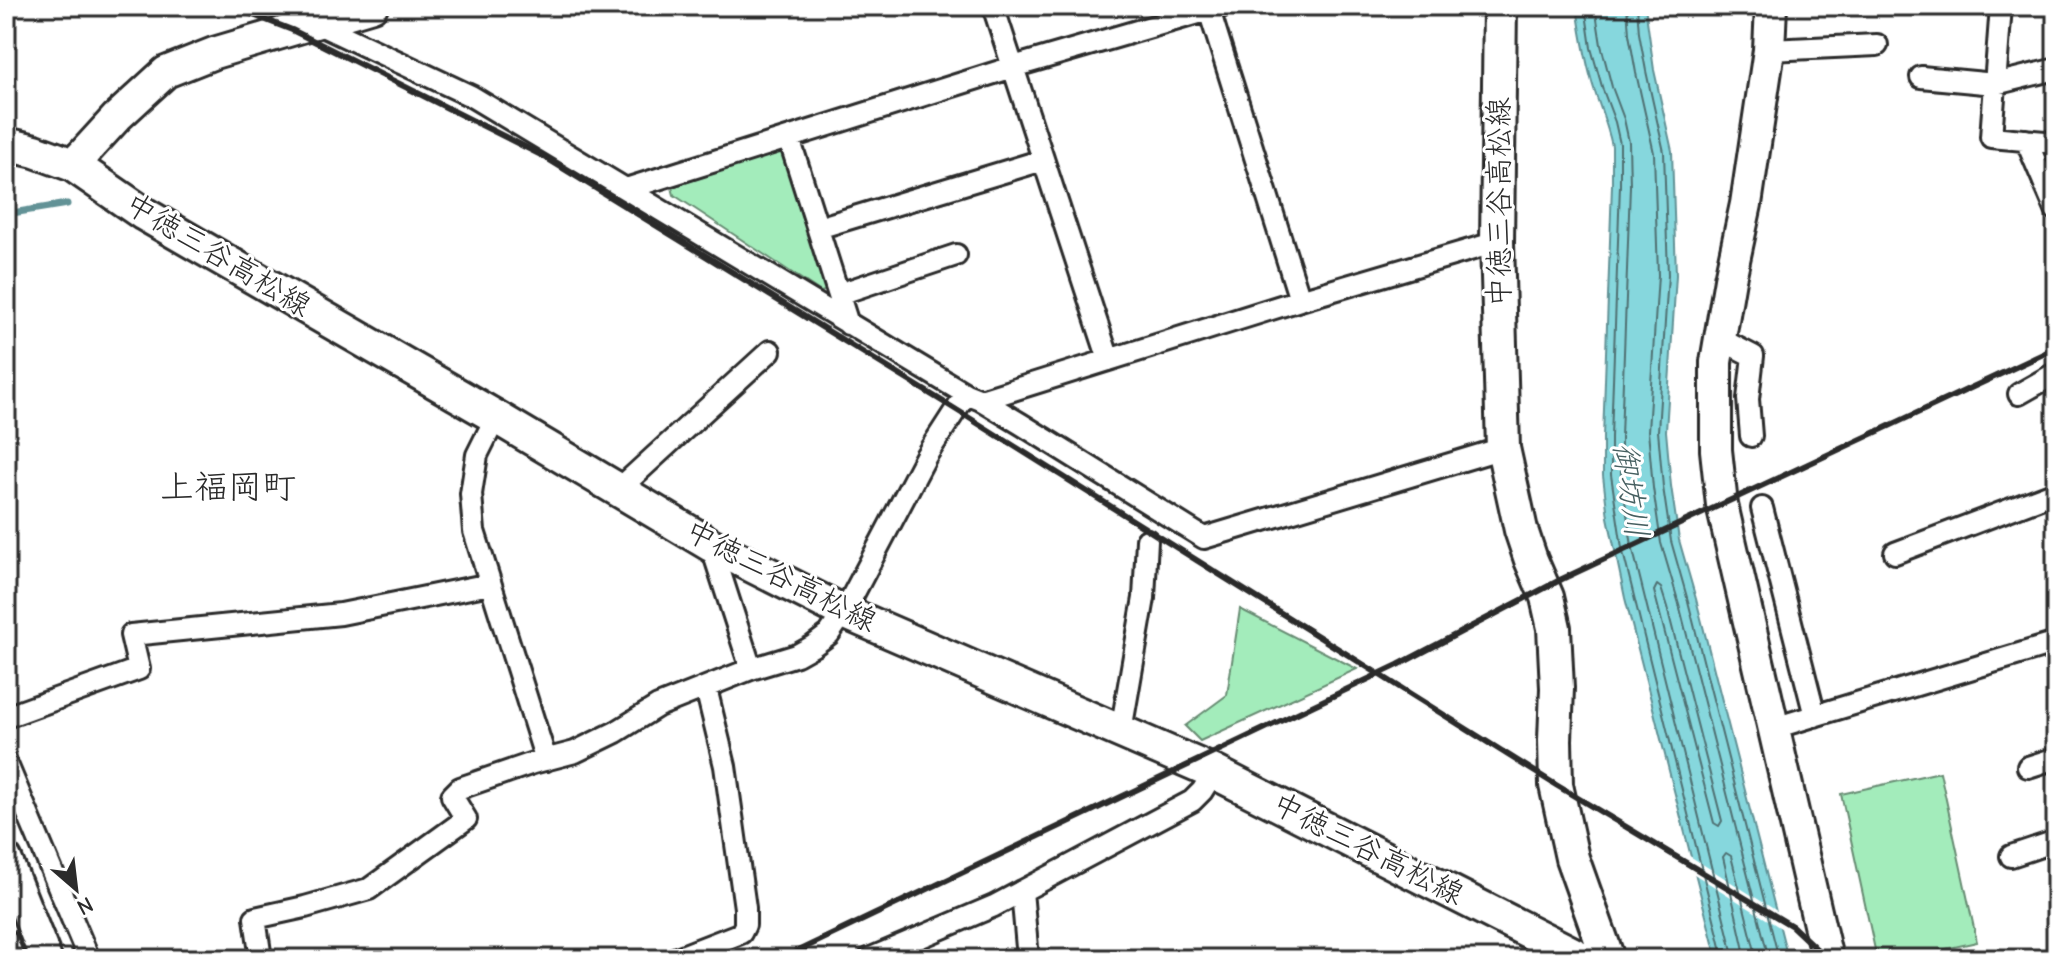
<svg xmlns="http://www.w3.org/2000/svg" width="2062" height="965" font-family="'Comic Neue','Klee One',sans-serif">
	<style>
		.green { fill: #a3ecbb; stroke: #678c73; stroke-width: 2 }
		.water { fill: #86d7dd; stroke: #629296; stroke-width: 2 }
		.pier { fill: #fff }
		.lines { fill: none; stroke-linecap: round; stroke-linejoin: round }
		.shore { stroke: #4f7072; stroke-width: 2 }
		.stream { stroke: #629296; stroke-width: 7 }
		.street-casing { stroke: #2b2b2b; stroke-width: 26 }
		.secondary-casing { stroke: #2b2b2b; stroke-width: 36 }
		.primary-casing { stroke: #2b2b2b; stroke-width: 38 }
		.street { stroke: #fff; stroke-width: 20 }
		.secondary { stroke: #fff; stroke-width: 30 }
		.primary { stroke: #fff; stroke-width: 32 }
		.rail { stroke: #2b2b2b; stroke-width: 6 }
		.labels { text-anchor: middle; dominant-baseline: central; stroke-width: 6; stroke-linejoin: round; paint-order: stroke }
		.street-label { font-size: 30px; fill: #2b2b2b; stroke: #fff }
		.water-label { font-size: 32px; font-style: italic; fill: #465f60; stroke: #fff }
		.quarter-label { font-size: 34px; fill: #2b2b2b; stroke: #fff }
	</style>
	<rect width="100%" height="100%" fill="#fff"/>
	<filter id="ink" filterUnits="userSpaceOnUse"><feTurbulence type="fractalNoise" baseFrequency=".0125" numOctaves="2"/><feDisplacementMap in="SourceGraphic" scale="16" xChannelSelector="R" yChannelSelector="G"/><feConvolveMatrix kernelMatrix="1 2 1 2 8 2 1 2 1" color-interpolation-filters="sRGB"/></filter>
	<g filter="url(#ink)">
		<!-- green -->
		<path class="green" d="M 783,151 L 828,290 L 821,292 L 674,195 L 672,187 Z
			M 1240,609 L 1357,669 L 1200,741 L 1185,726 L 1227,695 Z
			M 1940,772 L 1977,942 L 1900,959 L 1877,959 L 1841,794 Z"/>
		<!-- water -->
		<path class="water" d="M 1577,6 L 1645,6 L 1654,70 L 1672,151 L 1676,275 L 1666,431 L 1671,486 L 1679,540 L 1696,599 L 1788,959 L 1717,959 L 1625,598 L 1608,517 L 1603,476 L 1603,437 L 1612,185 L 1612,146 C 1608,127 1601,110 1595,92 C 1586,64 1581,35 1577,6 Z"/>
		<!-- pier -->
		<path class="pier" d="M 1688,855 L 1780,913 L 1784,930 L 1694,874 Z"/>
		<g class="lines">
			<!-- shore -->
			<path class="shore" d="M 1585,6 L 1591,48 L 1603,90 L 1615,122 L 1620,144 L 1620,185 L 1611,437 L 1611,475 L 1622,548 L 1724,959
				M 1595,6 L 1601,45 L 1612,87 L 1624,119 L 1629,142 L 1630,186 L 1621,437 L 1621,475 L 1632,546 L 1734,959
				M 1627,6 L 1629,34 L 1636,73 L 1654,153 L 1658,275 L 1648,431 L 1653,488 L 1661,543 L 1679,604 L 1769,959
				M 1637,6 L 1639,33 L 1646,71 L 1664,152 L 1668,275 L 1658,431 L 1663,487 L 1671,541 L 1688,601 L 1779,959
				M 1657,585 L 1661,588 L 1667,607 L 1722,821 L 1719,826 L 1714,823 L 1654,591 Z
				M 1746,959 L 1723,857 L 1726,853 L 1731,856 L 1757,959"/>
			<!-- stream -->
			<path class="stream" d="M 6,214 L 67,204"/>
			<defs>
				<path id="street" d="M 280,6 L 471,96 L 966,394 L 981,400 L 1021,424 L 1204,538 L 1503,448
					M 993,6 L 1109,360
					M 2001,6 L 1991,137 L 2056,143
					M 1209,10 L 1300,300
					M 1769,50 L 1877,45
					M 1921,77 L 1995,84 L 2056,69
					M 789,138 L 848,324
					M 2026,140 L 2056,210
					M 626,189 L 1013,67 L 1223,6
					M 818,228 L 1043,160
					M 839,294 L 956,255
					M 1720,339 L 1753,356 L 1748,399 L 1751,436
					M 2019,394 L 2056,373
					M 981,400 L 1300,300 L 1497,242
					M 496,417 L 477,455 L 471,494 L 474,531 L 546,760
					M 619,489 L 770,351
					M 1762,508 L 1815,716
					M 711,545 L 751,669
					M 1895,553 L 2056,492
					M 6,717 L 139,669 L 131,635 L 341,614 L 490,584
					M 1774,728 L 2056,643
					M 1121,731 L 1144,598 L 1147,540
					M 6,762 L 89,959
					M 2028,767 L 2056,758
					M 2011,856 L 2056,841
					M 1022,891 L 1028,959
					M 6,940 L 14,959
					M 261,959 L 255,918 L 305,907 L 369,889 L 466,819 L 452,796 L 460,788 L 533,763 L 575,752 L 616,732 L 658,706 L 751,669 L 797,655 L 813,646 L 829,634 L 844,612 L 926,456 L 966,394
					M 674,959 L 741,933 L 745,925 L 745,908 L 725,766 L 706,688
					M 869,959 L 994,906 L 1192,801 L 1202,791 L 1214,772"/>
				<path id="secondary" d="M 1771,6 L 1769,50 L 1746,204 L 1730,279 L 1716,362 L 1716,450 L 1722,505 L 1827,959
					M 73,165 L 117,117 L 166,72 L 214,53 L 372,6
					M 6,859 L 46,959"/>
				<path id="primary" d="M 1500,6 L 1497,242 L 1503,448 L 1521,530 L 1531,560 L 1547,597 L 1554,628 L 1557,688 L 1555,740 L 1556,785 L 1572,858 L 1608,959
					M 6,144 L 35,151 L 73,165 L 144,214 L 496,417 L 711,545 L 844,612 L 1214,772 L 1583,959"/>
			</defs>
			<!-- street casing -->
			<use href="#street" class="street-casing"/>
			<!-- secondary casing -->
			<use href="#secondary" class="secondary-casing"/>
			<!-- primary casing -->
			<use href="#primary" class="primary-casing"/>
			<!-- street -->
			<use href="#street" class="street"/>
			<!-- secondary -->
			<use href="#secondary" class="secondary"/>
			<!-- primary -->
			<use href="#primary" class="primary"/>
			<!-- rail -->
			<path class="rail" d="M 230,6 L 292,30 L 543,156 L 955,409 L 1556,785 L 1792,926 L 1827,959
				M 781,959 L 1398,665 L 1562,579 L 2056,348"/>
		</g>
	</g>
	<g class="labels">
		<!-- street labels -->
		<g class="street-label">
			<text transform="translate(1499 202) rotate(-90)">中徳三谷高松線</text>
			<text transform="translate(218 255) rotate(31)">中徳三谷高松線</text>
			<text transform="translate(781 576) rotate(27)">中徳三谷高松線</text>
			<text transform="translate(1368 849) rotate(27)">中徳三谷高松線</text>
		</g>
		<!-- water labels -->
		<g class="water-label">
			<text transform="translate(1631 490) rotate(82)">御坊川</text>
		</g>
		<!-- quarter labels -->
		<g class="quarter-label">
			<text x="228" y="487">上福岡町</text>
		</g>
	</g>
	<!-- margin -->
	<rect width="2062" height="965" fill="none" stroke="#fff" stroke-width="32"/>
	<rect x="16" y="16" width="2030" height="933" fill="none" stroke="#2b2b2b" stroke-width="3" filter="url(#ink)"/>
	<!-- north arrow -->
	<g transform="translate(76 889) rotate(152)" stroke="#ffffff" stroke-width="6" paint-order="stroke">
	<path d="M0-6L14 30L0 20L-14 30Z" fill="#2b2b2b"/>
	<text y="-12" font-size="22" font-weight="bold" text-anchor="middle" fill="#2b2b2b">N</text>
	</g>
</svg>
